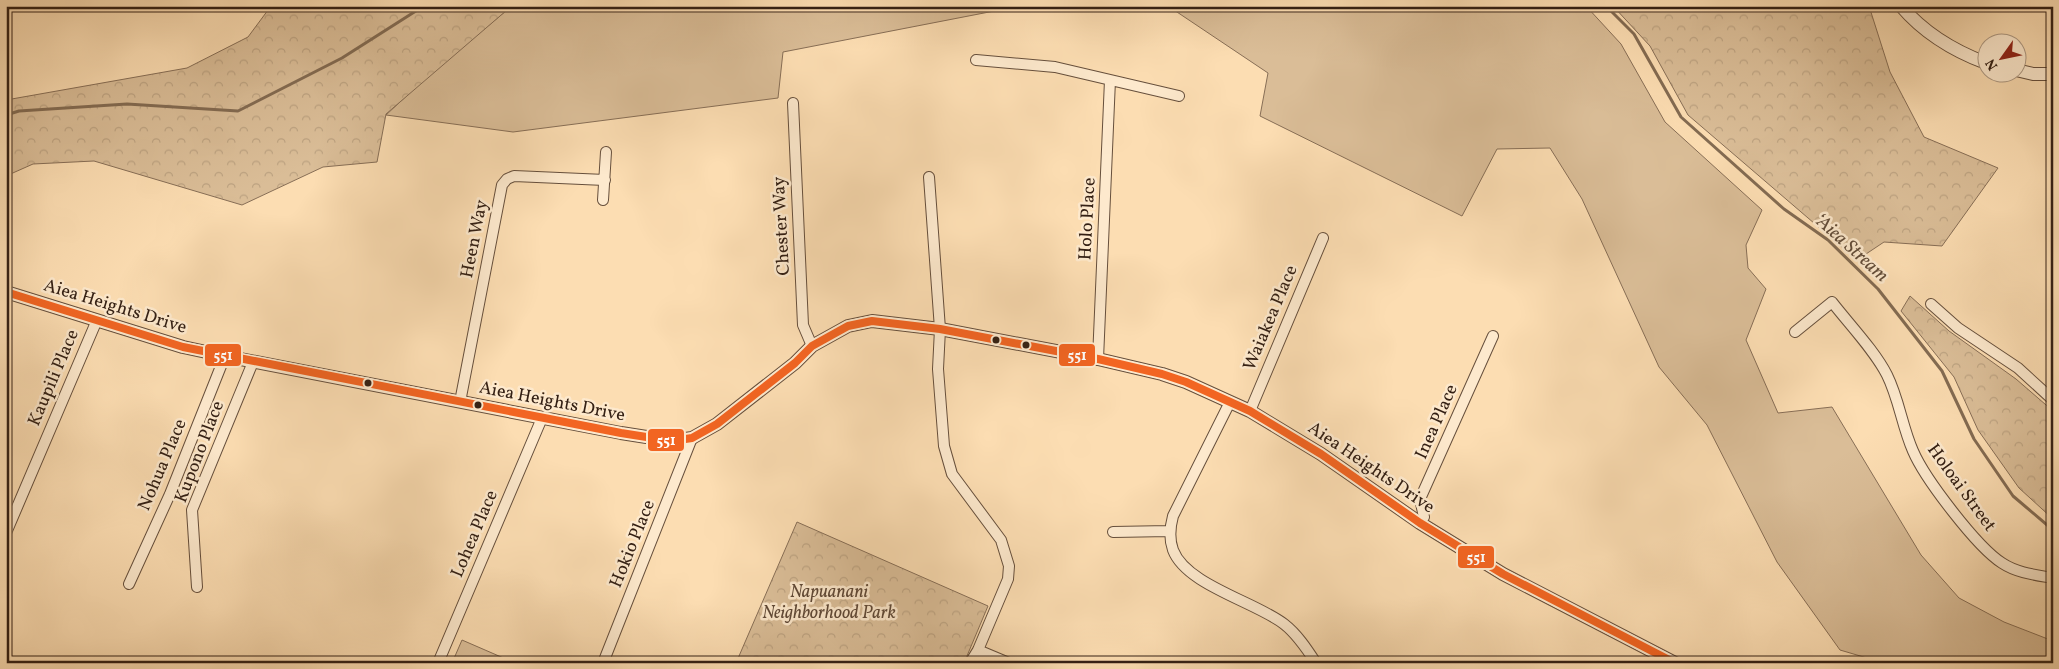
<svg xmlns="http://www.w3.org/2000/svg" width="2059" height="669" font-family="Vollkorn,serif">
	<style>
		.grass { fill: #dabd97; stroke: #876e56 }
		.forest { fill: url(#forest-crowns); stroke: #876e56 }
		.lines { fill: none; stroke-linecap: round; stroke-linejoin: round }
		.stream { stroke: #836b52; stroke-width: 3 }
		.minor-casing { stroke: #664f3c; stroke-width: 12 }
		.tertiary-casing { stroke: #664f3c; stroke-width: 14 }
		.minor { stroke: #fde9cd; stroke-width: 10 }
		.tertiary { stroke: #fde9cd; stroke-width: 12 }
		.bus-1-casing { stroke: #fde9cd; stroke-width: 11 }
		.bus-1 { stroke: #f26522; stroke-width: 8 }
		.bus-dot { fill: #342014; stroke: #fde9cd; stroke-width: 2 }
		.labels { text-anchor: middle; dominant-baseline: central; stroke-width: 5; stroke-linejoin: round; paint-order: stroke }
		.street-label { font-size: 18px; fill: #342014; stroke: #fde9cd }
		.park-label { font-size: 18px; font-style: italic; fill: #5e4735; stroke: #fde9cd }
		.water-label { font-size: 19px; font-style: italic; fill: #624c38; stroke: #fde9cd }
		.line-badge { stroke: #fde9cd; stroke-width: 2 }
		.badge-label { font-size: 14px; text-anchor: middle; font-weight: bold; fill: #fff }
	</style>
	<defs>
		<pattern id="forest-crowns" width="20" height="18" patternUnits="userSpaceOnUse" patternTransform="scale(1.25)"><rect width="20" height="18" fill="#dabd97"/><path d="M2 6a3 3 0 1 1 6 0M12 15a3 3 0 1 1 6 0" fill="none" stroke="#bca281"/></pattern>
	</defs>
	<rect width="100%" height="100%" fill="#fcddb2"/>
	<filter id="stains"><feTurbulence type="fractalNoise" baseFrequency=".004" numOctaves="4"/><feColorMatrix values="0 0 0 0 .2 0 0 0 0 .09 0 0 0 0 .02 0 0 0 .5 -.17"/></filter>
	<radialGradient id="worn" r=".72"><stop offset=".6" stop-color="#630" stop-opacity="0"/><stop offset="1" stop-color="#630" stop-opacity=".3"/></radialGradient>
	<!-- grass -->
	<path class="grass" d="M 604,6 L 1020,6 L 783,52 L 778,98 L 513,132 L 386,115 L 428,76 L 507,10 Z
		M 1168,6 L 1586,6 L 1621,44 L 1665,122 L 1762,210 L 1746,245 L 1748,268 L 1766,289 L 1746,340 L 1778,413 L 1832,407 L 1921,555 L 1959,598 L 2004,622 L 2053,641 L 2053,663 L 1884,663 L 1840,650 L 1777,562 L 1707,425 L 1659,367 L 1582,199 L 1550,148 L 1497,149 L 1462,216 L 1260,116 L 1268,73 Z
		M 462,640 L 515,663 L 452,663 Z"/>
	<!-- forest -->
	<path class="forest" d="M 271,6 L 604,6 L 507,10 L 386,114 L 377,162 L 323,167 L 242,205 L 94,161 L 33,164 L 6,176 L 6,100 L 187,68 L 248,37 Z
		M 1613,6 L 1869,6 L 1890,72 L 1924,137 L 1998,168 L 1942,246 L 1884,242 L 1857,260 L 1688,115 L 1650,46 Z
		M 1910,296 L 1949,331 L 2016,379 L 2053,411 L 2053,519 L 2019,488 L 1978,430 L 1954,377 L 1901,311 Z
		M 797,522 L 988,606 L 964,663 L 736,663 Z"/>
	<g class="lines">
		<!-- stream -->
		<path class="stream" d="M 1606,6 L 1634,34 L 1681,117 L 1784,209 L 1828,240 L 1878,289 L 1942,371 L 1974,439 L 2013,496 L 2053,530
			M 6,115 L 19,111 L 127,104 L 238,111 L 342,58 L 419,9 L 434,6"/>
		<defs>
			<path id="minor" d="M 976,60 L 1055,67 L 1179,96
				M 793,103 L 803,325 L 812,346
				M 929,177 L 940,329 L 938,369 L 944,446 L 952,474 L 1001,540 L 1009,566 L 1008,579 L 978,650 L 970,663
				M 603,200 L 606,152
				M 1931,304 L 1958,328 L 2018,368 L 2053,400
				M 1795,332 L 1832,302 C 1849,324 1875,351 1887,375 C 1899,399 1902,426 1913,451 C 1925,479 1977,547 2002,563 C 2017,573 2036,575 2053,578
				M 1098,359 L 1110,80
				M 460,402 L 502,185 L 507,179 L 514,176 L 605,180
				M 1230,402 L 1173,516 C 1170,527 1169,539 1173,550 C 1186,585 1256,602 1284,624 C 1297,634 1307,649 1316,663
				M 1250,411 L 1323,238
				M 1420,523 L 1424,517 L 1420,499 L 1493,336
				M 1113,532 L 1169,531
				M 6,533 L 97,320
				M 129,584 L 170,494 L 225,356
				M 197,587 L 192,510 L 253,362
				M 978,650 L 1009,663
				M 438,663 L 542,418
				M 603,663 L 692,438"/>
			<path id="tertiary" d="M 1901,6 C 1924,33 1954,51 1986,63
				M 2016,70 L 2033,74 L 2053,74
				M 6,292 L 183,347 L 225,356 L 621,433 L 672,441 L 692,438 L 717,424 L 795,363 L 812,346 L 848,326 L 872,321 L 940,329 L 1098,359 L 1162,374 L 1186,382 L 1250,411 L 1321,454 L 1420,523 L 1503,574 L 1675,663"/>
		</defs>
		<!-- minor casing -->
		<use href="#minor" class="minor-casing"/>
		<!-- tertiary casing -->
		<use href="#tertiary" class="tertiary-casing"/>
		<!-- minor -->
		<use href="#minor" class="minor"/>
		<!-- tertiary -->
		<use href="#tertiary" class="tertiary"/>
		<defs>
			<path id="bus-1" d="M 6,292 L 183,347 L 621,433 L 672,441 L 692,438 L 717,424 L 795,363 L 812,346 L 848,326 L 872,321 L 940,329 L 1098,359 L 1162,374 L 1186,382 L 1250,411 L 1321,454 L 1420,523 L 1503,574 L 1675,663"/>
		</defs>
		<!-- bus-1 casing -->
		<use href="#bus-1" class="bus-1-casing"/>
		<!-- bus-1 -->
		<use href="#bus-1" class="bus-1"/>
	</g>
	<!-- markers -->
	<g class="bus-dot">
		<circle cx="996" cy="340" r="4.5"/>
		<circle cx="1026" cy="345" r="4.5"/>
		<circle cx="368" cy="383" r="4.5"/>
		<circle cx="478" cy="405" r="4.5"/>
	</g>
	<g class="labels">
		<!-- street labels -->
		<g class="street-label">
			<text transform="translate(1088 219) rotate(-87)">Holo Place</text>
			<text transform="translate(782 226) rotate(-93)">Chester Way</text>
			<text transform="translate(475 239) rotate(-79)">Heen Way</text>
			<text transform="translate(115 307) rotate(17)">Aiea Heights Drive</text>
			<text transform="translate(1271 318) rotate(-67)">Waiakea Place</text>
			<text transform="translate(54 378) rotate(-67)">Kaupili Place</text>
			<text transform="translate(552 402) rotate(11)">Aiea Heights Drive</text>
			<text transform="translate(1437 422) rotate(-66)">Inea Place</text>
			<text transform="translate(200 452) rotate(-69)">Kupono Place</text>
			<text transform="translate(163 465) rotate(-67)">Nohua Place</text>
			<text transform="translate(1371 468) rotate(34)">Aiea Heights Drive</text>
			<text transform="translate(1961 488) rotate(54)">Holoai Street</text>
			<text transform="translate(475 534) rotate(-67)">Lohea Place</text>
			<text transform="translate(633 544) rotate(-68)">Hokio Place</text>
		</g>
		<!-- park labels -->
		<g class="park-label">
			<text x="829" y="592">Napuanani<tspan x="829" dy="21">Neighborhood Park</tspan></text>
		</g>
		<!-- water labels -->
		<g class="water-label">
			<text transform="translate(1851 248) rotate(42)">ʻAiea Stream</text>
		</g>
	</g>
	<g class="line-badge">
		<rect x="204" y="343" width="38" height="24" rx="5" fill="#f26522"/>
		<rect x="1058" y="343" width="38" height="24" rx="5" fill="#f26522"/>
		<rect x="647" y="428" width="38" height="24" rx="5" fill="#f26522"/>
		<rect x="1457" y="545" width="38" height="24" rx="5" fill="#f26522"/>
	</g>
	<g class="badge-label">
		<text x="223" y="360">551</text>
		<text x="1077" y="360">551</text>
		<text x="666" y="445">551</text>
		<text x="1476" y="562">551</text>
	</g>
	<!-- margin -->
	<rect width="2059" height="669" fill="none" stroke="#fcddb2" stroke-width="25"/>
	<rect x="8" y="8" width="2044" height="654" fill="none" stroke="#342014" stroke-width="2.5"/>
	<rect x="12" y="12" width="2034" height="644" fill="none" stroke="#342014"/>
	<!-- north arrow -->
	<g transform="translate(2002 58) rotate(237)"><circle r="24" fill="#fde9cd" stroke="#ad9983"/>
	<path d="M0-4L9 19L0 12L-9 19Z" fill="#8f2418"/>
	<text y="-8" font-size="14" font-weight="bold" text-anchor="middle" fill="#342014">N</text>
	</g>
	<rect width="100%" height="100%" filter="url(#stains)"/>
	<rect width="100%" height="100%" fill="url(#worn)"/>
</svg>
